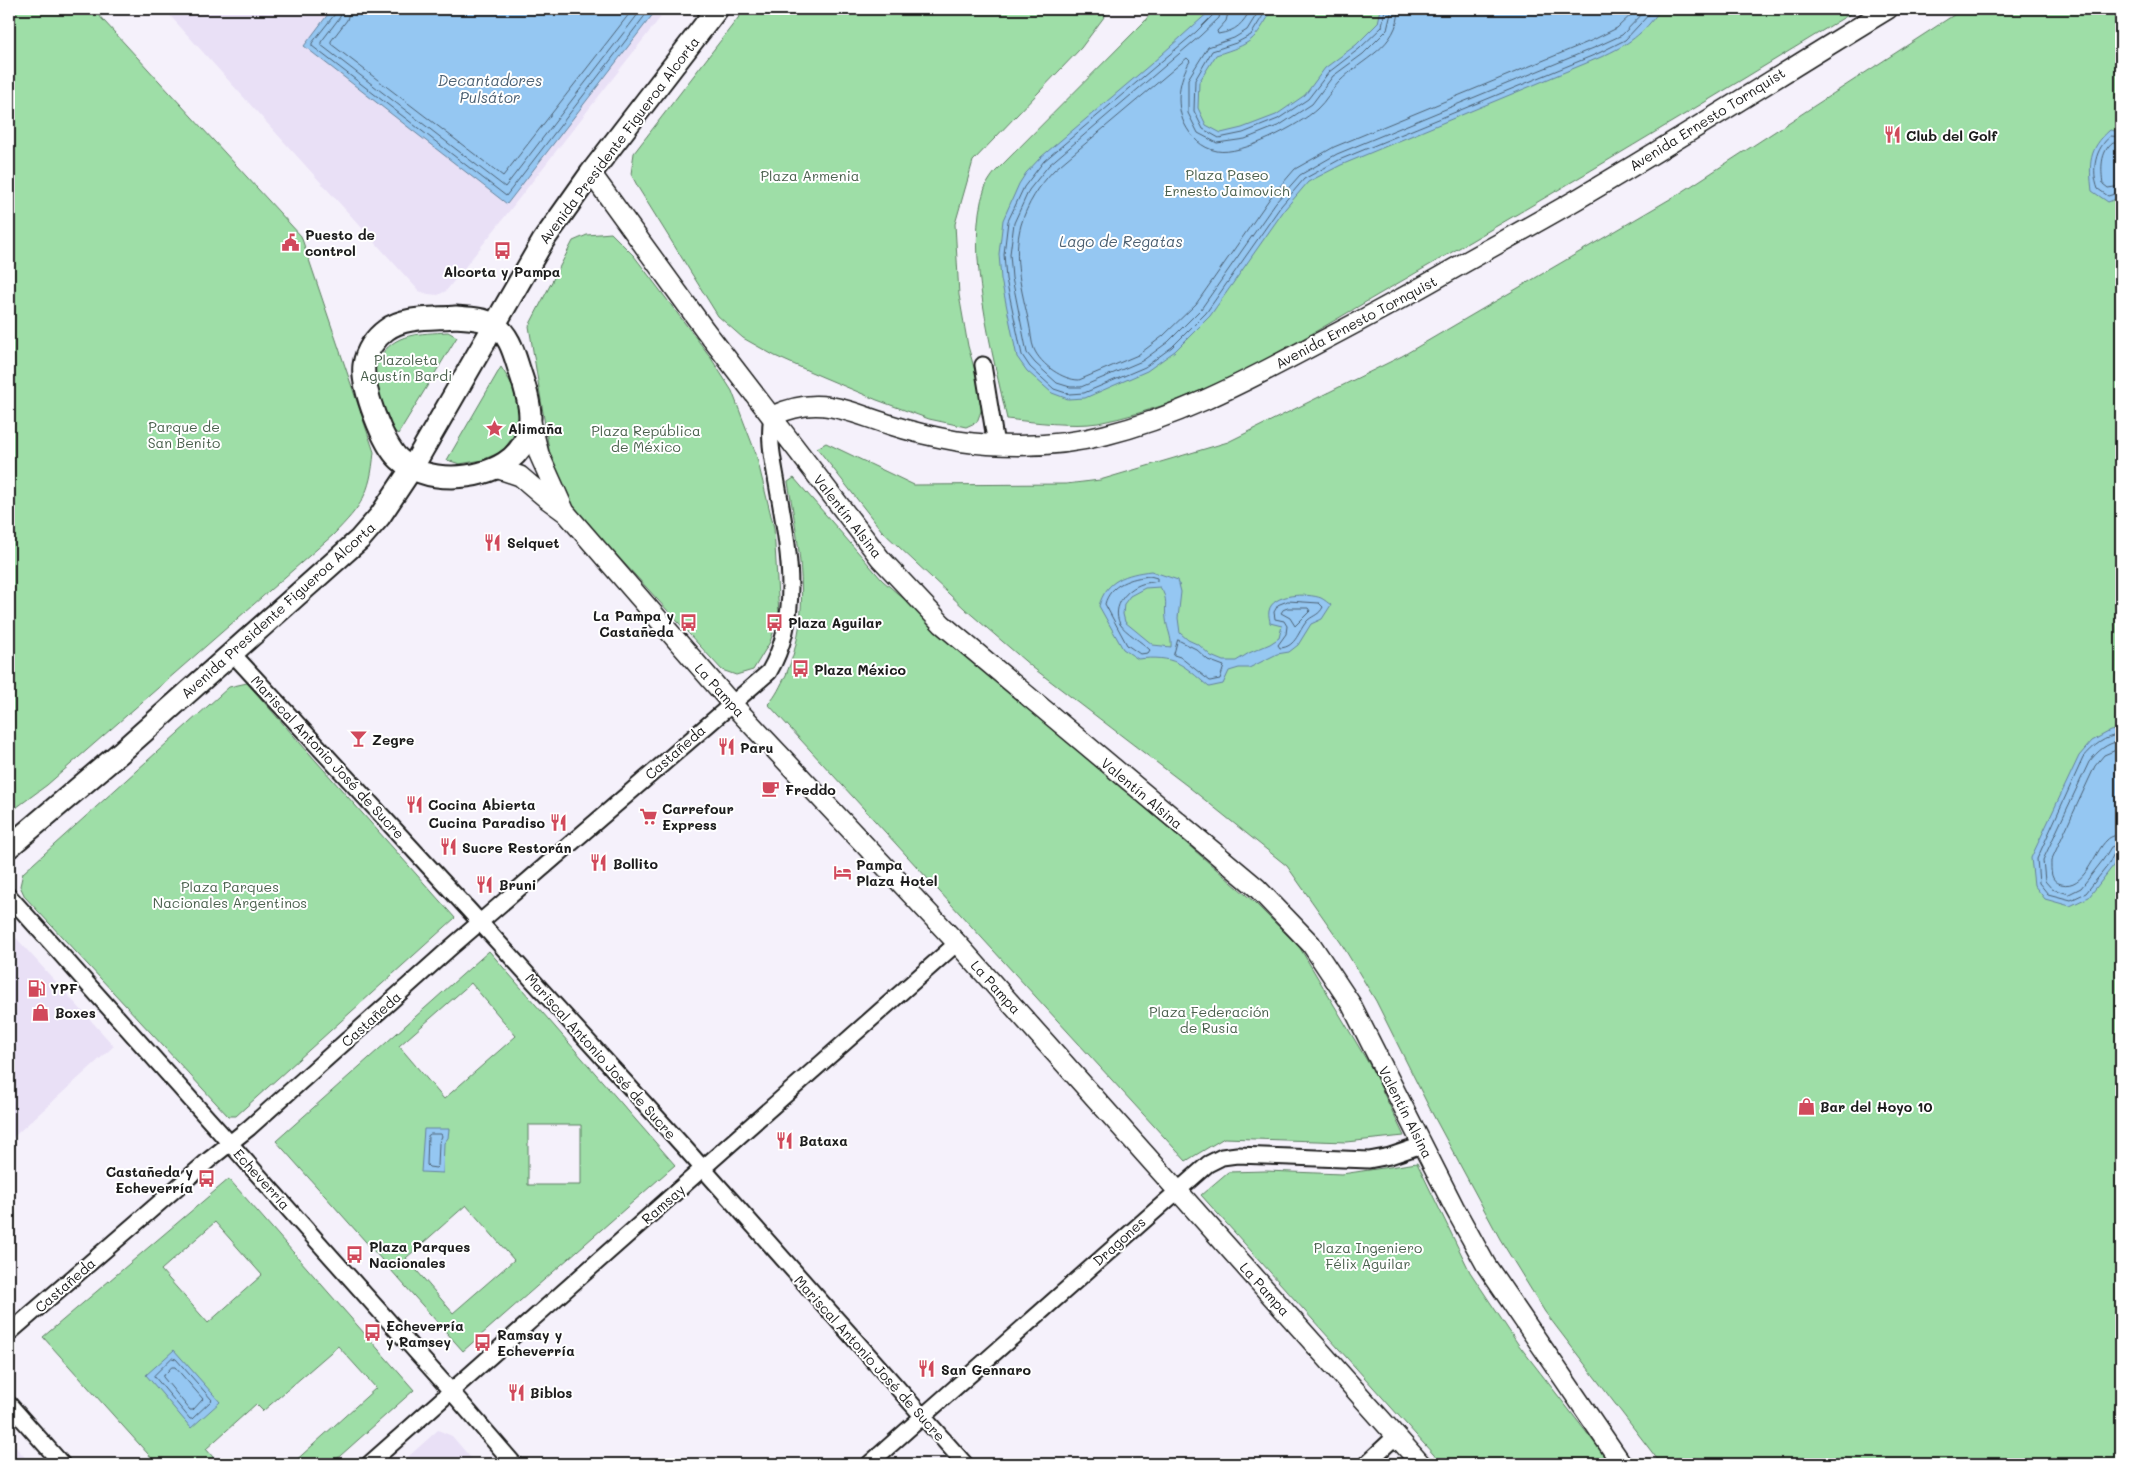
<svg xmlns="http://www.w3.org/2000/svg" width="2130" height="1473" font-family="Mali,sans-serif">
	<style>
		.built { fill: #e9e0f6 }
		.green { fill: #9edea7; stroke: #5d7d62; fill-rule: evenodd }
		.water { fill: #95c7f2; stroke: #65839c; fill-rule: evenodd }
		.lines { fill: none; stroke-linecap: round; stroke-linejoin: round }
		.shore { stroke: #4c6072; stroke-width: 1 }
		.minor-casing { stroke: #1c1c1c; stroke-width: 19 }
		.tertiary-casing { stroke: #1c1c1c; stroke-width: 22 }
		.secondary-casing { stroke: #1c1c1c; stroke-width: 25 }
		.minor { stroke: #fff; stroke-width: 15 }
		.tertiary { stroke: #fff; stroke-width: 19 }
		.secondary { stroke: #fff; stroke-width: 21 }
		.labels { text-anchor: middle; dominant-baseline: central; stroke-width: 4; stroke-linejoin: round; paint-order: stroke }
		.street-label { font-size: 14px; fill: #1c1c1c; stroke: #fff }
		.poi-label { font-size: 14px; font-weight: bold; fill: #1c1c1c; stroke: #fff; text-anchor: start }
		.park-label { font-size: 14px; fill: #4a604d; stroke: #fff }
		.water-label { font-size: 15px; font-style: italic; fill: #4c6072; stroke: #fff }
	</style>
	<rect width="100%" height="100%" fill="#f5f1fb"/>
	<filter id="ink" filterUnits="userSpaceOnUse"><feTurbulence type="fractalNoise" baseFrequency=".02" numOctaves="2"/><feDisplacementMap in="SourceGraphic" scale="10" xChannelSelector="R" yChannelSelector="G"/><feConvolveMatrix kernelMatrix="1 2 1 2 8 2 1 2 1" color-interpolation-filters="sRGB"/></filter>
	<g filter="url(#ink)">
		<!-- built -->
		<path class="built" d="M 164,9 L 667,9 L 503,219 L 446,291 L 438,295 L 428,294 L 419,291 Z
			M 9,930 L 114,1046 L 9,1141 Z
			M 438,1430 L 452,1436 L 476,1464 L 400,1464 Z
			M 9,1440 L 31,1464 L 9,1464 Z"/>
		<!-- green -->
		<path class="green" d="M 9,9 L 93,9 L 301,236 L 374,452 C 370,495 362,505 333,535 L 47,785 L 9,813 Z
			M 745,9 L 1110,9 L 1081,48 L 973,161 L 955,224 L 959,295 L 968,346 L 984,403 L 977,422 L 966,427 L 929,419 L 877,400 L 811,372 L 775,356 L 743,338 L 718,316 L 639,189 L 631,174 L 634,153 Z
			M 1153,9 L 1858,9 C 1709,100 1559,191 1407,278 C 1309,334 1211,401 1098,423 C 1074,427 1031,422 1007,419 C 994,359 963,246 985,188 C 987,183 991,177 995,172 L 1145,21 Z
			M 1963,9 L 2121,9 L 2121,1464 L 1661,1464 L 1545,1312 L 1500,1239 L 1431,1111 L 1376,1001 L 1341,943 L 1287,866 L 1190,788 L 1032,667 L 965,609 L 882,531 L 817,448 L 826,443 L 914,485 L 1066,484 L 1100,480 L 1228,442 L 1402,356 L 1682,192 Z
			M 611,233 L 634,256 L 709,355 L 732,391 L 756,454 L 774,528 L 779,615 L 770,642 L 753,670 L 736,675 L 722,670 L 570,504 L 552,468 L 529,326 L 573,241 L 587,235 Z
			M 448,332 L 457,337 L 398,434 C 388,427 385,412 381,400 C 379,393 375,385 374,377 C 374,370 376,365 379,359 C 394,332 420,334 448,332 Z
			M 501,367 L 513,386 L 520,411 L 516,432 L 503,451 L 482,460 L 460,464 L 447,460 Z
			M 794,478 L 882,580 L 1253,901 L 1300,948 L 1372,1069 L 1404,1136 L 1346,1142 L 1224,1138 L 1186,1161 L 768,704 C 776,697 781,684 786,675 C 813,611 799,547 788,482 Z
			M 247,683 L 455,918 L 236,1116 L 228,1116 L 25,897 L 20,886 L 23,873 L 229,687 Z
			M 489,951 L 675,1165 L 463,1351 L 276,1141 ZM 471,983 L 516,1036 L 444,1099 L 399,1046 ZM 528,1125 L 581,1125 L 581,1185 L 528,1185 ZM 466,1205 L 514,1260 L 453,1313 L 406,1258 Z
			M 1417,1163 L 1470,1272 L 1518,1344 L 1611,1464 L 1442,1464 L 1201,1195 L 1228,1172 L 1266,1171 L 1342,1174 Z
			M 229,1179 L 414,1390 L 331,1464 L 292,1464 L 376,1388 L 338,1346 L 263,1411 L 256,1404 L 206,1449 L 219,1464 L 157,1464 L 43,1337 ZM 215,1222 L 262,1275 L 208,1323 L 161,1270 Z"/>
		<!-- water -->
		<path class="water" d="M 332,9 L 657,9 L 507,204 L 304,46 Z
			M 1212,9 L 1273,9 C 1253,42 1253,43 1216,55 L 1199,82 L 1198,108 L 1206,125 L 1221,133 L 1242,128 L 1276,115 L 1305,95 L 1325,68 L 1356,45 L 1378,23 L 1381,9 L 1661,9 C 1642,35 1629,44 1601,57 L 1341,165 L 1308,182 L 1285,209 L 1210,316 L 1175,351 L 1147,371 L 1085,398 L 1068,399 L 1052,393 L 1027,371 L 1017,357 L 1001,279 L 999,254 L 1003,220 L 1019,184 L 1026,173 L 1041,157 L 1151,64 Z
			M 2110,130 L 2121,132 L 2121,197 L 2108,202 L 2092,191 C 2089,164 2088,149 2110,130 Z
			M 1151,571 L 1178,580 L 1181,592 L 1178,618 L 1180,633 L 1188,640 L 1199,645 L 1211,656 L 1223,661 L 1236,661 L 1249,653 L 1270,644 L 1279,638 L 1282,626 L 1270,623 C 1270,620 1268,615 1269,611 C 1272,593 1308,593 1321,598 C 1325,600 1328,603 1331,605 L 1322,619 L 1311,624 L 1298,645 L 1289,652 L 1277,654 L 1249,668 L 1239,668 L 1229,671 L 1223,684 L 1209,687 C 1182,664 1175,655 1138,659 L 1123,649 L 1099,606 C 1106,580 1126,574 1151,571 ZM 1160,587 C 1169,600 1164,605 1166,619 C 1167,629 1172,637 1171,647 L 1153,645 L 1125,622 L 1123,614 L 1124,604 L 1130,596 L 1145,588 Z
			M 2121,729 L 2121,850 L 2113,866 L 2089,897 L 2070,906 L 2045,899 L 2034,885 L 2031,858 L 2079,756 L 2092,741 L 2110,731 Z
			M 424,1129 L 449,1129 L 448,1138 L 444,1143 L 443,1173 L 421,1172 Z
			M 174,1350 L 220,1402 L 191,1428 L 146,1375 Z"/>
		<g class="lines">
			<!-- shore -->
			<path class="shore" d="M 336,9 L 335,14 L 312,43 L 312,46 L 506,196 L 650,9
				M 342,9 L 340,17 L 321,42 L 321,45 L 505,187 L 642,9
				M 350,9 L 347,20 L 331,41 L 331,44 L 503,176 L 633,9
				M 1215,9 L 1214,14 L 1196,32 L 1044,161 L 1024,187 L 1008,221 L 1004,254 L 1006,279 L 1022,355 L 1030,367 L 1054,389 L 1069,394 L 1084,393 L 1145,367 L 1172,347 L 1206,313 L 1281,206 L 1304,179 L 1339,160 L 1599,53 L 1625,40 L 1654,9
				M 1221,9 L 1219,18 L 1200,36 L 1049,165 L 1029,190 L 1014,223 L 1010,254 L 1012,278 L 1027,353 L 1035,363 L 1057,383 L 1070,387 L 1081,387 L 1142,361 L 1168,342 L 1201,309 L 1276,202 L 1300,175 L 1337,154 L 1596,47 L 1622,35 L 1647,9
				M 1229,9 L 1226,21 L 1217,31 L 1218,34 C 1237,31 1242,24 1251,9
				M 1260,9 L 1247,30 L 1234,38 L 1208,47 L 1188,79 L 1188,113 L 1198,133 L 1217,143 L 1245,139 L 1280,125 L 1312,104 L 1333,76 L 1363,54 L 1387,30 L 1392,9
				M 1267,9 L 1251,35 L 1236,43 L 1212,51 L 1195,80 L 1194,111 L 1203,129 L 1219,138 L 1243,133 L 1278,119 L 1308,99 L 1329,72 L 1359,49 L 1382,27 L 1385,9
				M 1399,9 C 1398,48 1362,58 1339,82 C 1331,90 1326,101 1317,109 C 1300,125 1241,156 1217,151 C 1201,148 1191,137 1184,123 C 1175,102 1179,80 1190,61 L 1187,58 L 1054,170 C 1039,186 1027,204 1021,225 C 1012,257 1022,292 1029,323 C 1031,331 1031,342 1034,349 C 1041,365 1063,380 1079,380 L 1138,355 L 1163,336 L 1196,304 L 1270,198 L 1295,169 L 1334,147 L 1593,40 L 1617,28 L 1637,9
				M 2121,137 L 2111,136 C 2095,148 2091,170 2098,189 L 2108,196 L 2121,192
				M 2121,143 L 2113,142 C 2100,152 2101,169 2103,184 L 2108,188 L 2121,186
				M 1150,576 L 1157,578 L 1157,581 C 1152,583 1147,582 1142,584 C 1127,589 1111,606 1120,624 C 1125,632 1142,642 1150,650 L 1148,653 L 1140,654 L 1127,645 L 1105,604 C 1110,584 1131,578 1150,576 Z
				M 1288,601 L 1319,603 L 1323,607 C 1319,615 1314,615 1308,620 C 1298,630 1297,647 1280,648 L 1278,645 L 1286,634 L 1287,626 L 1284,621 L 1275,619 L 1274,612 L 1278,605 Z
				M 1288,608 L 1308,608 L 1310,611 L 1295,626 L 1290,618 L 1281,613 L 1283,610 Z
				M 1178,640 L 1196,649 L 1208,660 L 1224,666 L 1220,679 L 1210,681 L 1180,657 L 1174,655 Z
				M 2121,734 C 2104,737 2094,745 2083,758 L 2037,859 L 2039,883 L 2048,894 L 2071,900 L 2086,893 L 2109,864 L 2115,851 L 2121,849
				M 2121,741 C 2106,743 2098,751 2089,762 L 2043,860 L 2045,881 L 2052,889 L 2069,894 L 2081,888 L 2103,860 L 2111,847 L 2121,843
				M 2121,748 L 2104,755 L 2095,766 L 2051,861 C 2051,871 2050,881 2061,884 C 2085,890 2093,853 2107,840 C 2111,836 2116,835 2121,835
				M 431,1134 L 441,1134 L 442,1136 L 439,1143 L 438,1166 L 436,1168 L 429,1167 L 427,1165 L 428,1136 Z
				M 172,1358 L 176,1359 L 212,1400 L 192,1419 L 190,1419 L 154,1376 Z
				M 172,1367 L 175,1367 L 203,1399 L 193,1410 L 190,1410 L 163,1377 Z"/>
			<defs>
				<path id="minor" d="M 983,365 L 996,445
					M 231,652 L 467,908 L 683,1146 L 965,1464
					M 9,896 L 451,1391 L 514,1464
					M 9,1333 L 210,1159 L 249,1128 L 449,949 L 769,672 C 803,613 788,547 777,483 C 773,460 768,439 772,416
					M 9,1404 L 62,1464
					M 369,1464 L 957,943
					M 869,1464 L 1208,1164 L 1222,1157 L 1237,1155 L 1369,1160 L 1390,1156 L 1422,1145
					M 1366,1464 L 1396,1436"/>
				<path id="tertiary" d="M 591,173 L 705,330 L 880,558 L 942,624 L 1257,888 L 1311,944 L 1351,1004 L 1454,1207 L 1486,1265 L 1622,1464
					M 772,416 C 819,394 846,411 891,425 C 912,432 935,437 957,441 C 1006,448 1058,447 1105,435 C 1174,418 1237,386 1299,353 C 1347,328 1394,303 1441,276 C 1488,249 1535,224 1581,197 C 1685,136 1786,71 1888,9
					M 530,418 L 539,454 L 565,512
					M 496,468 L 520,476 L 547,499 L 566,513 L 732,704 L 957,943 L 1421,1464"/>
				<path id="secondary" d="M 456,317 C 468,318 482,318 493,324 C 509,333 514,353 519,369 C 524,384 530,401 530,417 C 529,461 489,476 452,477 C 432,477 414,473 399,459 C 383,445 361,386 364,365 C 366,351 375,338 386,330 C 404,316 434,319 456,317 Z
					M 9,847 L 121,752 L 360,539 L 380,516 L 412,468 L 543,241 L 591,173 L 717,9"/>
			</defs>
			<!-- minor casing -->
			<use href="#minor" class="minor-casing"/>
			<!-- tertiary casing -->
			<use href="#tertiary" class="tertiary-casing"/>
			<!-- secondary casing -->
			<use href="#secondary" class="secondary-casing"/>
			<!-- minor -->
			<use href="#minor" class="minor"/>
			<!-- tertiary -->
			<use href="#tertiary" class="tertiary"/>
			<!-- secondary -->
			<use href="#secondary" class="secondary"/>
		</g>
	</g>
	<!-- icons -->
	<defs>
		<symbol id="restaurant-bare" viewBox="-9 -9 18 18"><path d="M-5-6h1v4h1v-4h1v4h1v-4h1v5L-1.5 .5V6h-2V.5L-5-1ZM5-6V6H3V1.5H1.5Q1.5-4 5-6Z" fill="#d1495b" stroke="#fff" stroke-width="2.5" paint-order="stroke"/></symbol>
		<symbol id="civic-bare" viewBox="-9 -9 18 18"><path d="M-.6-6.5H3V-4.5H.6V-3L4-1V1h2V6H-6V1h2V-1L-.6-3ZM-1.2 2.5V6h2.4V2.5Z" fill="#d1495b" stroke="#fff" stroke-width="2.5" paint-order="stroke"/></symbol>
		<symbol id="bus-bare" viewBox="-9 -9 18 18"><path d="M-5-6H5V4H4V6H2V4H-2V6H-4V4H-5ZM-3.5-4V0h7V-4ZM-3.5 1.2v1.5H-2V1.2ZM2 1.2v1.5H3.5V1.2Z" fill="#d1495b" stroke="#fff" stroke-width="2.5" paint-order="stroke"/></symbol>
		<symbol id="sight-bare" viewBox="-9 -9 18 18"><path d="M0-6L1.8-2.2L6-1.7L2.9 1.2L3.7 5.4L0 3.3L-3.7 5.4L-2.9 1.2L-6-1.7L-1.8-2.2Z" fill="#d1495b" stroke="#fff" stroke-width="2.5" paint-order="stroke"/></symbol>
		<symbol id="bar-bare" viewBox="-9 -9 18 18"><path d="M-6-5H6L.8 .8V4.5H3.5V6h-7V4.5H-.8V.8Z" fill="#d1495b" stroke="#fff" stroke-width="2.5" paint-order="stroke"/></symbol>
		<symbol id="cafe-bare" viewBox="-9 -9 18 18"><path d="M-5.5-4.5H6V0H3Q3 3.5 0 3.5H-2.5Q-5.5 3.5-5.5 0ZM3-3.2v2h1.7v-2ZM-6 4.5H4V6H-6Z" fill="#d1495b" stroke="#fff" stroke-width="2.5" paint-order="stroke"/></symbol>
		<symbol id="supermarket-bare" viewBox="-9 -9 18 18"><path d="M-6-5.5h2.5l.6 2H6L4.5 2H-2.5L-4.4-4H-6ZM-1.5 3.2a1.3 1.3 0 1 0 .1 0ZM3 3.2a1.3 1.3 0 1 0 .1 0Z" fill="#d1495b" stroke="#fff" stroke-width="2.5" paint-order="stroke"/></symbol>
		<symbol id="hotel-bare" viewBox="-9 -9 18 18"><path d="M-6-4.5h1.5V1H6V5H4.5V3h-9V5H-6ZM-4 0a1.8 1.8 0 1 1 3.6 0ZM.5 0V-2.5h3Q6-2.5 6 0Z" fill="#d1495b" stroke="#fff" stroke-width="2.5" paint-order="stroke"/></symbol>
		<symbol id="fuel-bare" viewBox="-9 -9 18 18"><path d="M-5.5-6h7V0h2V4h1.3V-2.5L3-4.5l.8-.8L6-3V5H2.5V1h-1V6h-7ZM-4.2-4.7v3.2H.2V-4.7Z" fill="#d1495b" stroke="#fff" stroke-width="2.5" paint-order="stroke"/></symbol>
		<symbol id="shop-bare" viewBox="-9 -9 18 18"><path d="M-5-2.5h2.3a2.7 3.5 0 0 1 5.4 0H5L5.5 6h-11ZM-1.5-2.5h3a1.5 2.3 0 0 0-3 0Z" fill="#d1495b" stroke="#fff" stroke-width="2.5" paint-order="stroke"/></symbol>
	</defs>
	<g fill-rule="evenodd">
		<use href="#restaurant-bare" x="1880" y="122" width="25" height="25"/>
		<use href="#civic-bare" x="278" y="230" width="25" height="25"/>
		<use href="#bus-bare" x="490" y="238" width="25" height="25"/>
		<use href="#sight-bare" x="482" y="416" width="25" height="25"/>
		<use href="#restaurant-bare" x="480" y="530" width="25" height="25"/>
		<use href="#bus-bare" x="762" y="610" width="25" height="25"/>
		<use href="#bus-bare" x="676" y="610" width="25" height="25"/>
		<use href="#bus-bare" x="788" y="656" width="25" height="25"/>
		<use href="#bar-bare" x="346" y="726" width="25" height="25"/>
		<use href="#restaurant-bare" x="714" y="734" width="25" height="25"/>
		<use href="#cafe-bare" x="758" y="776" width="25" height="25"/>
		<use href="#restaurant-bare" x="402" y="792" width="25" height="25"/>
		<use href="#supermarket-bare" x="636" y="804" width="25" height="25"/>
		<use href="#restaurant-bare" x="546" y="810" width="25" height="25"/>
		<use href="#restaurant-bare" x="436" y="834" width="25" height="25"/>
		<use href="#restaurant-bare" x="586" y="850" width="25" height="25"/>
		<use href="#hotel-bare" x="830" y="860" width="25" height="25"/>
		<use href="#restaurant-bare" x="472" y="872" width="25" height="25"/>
		<use href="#fuel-bare" x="24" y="976" width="25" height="25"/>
		<use href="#shop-bare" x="28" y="1000" width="25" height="25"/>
		<use href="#shop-bare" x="1794" y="1094" width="25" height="25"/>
		<use href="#restaurant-bare" x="772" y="1128" width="25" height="25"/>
		<use href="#bus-bare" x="194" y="1166" width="25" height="25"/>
		<use href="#bus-bare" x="342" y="1242" width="25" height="25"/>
		<use href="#bus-bare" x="360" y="1320" width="25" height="25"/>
		<use href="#bus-bare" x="470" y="1330" width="25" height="25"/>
		<use href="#restaurant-bare" x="914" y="1356" width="25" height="25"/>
		<use href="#restaurant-bare" x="504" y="1380" width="25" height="25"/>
	</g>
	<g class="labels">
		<!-- street labels -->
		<g class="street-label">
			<text transform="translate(1707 119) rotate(-32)">Avenida Ernesto Tornquist</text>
			<text transform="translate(619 140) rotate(-53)">Avenida Presidente Figueroa Alcorta</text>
			<text transform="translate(1356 322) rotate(-28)">Avenida Ernesto Tornquist</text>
			<text transform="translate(848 516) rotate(52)">Valentín Alsina</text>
			<text transform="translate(278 610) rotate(-42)">Avenida Presidente Figueroa Alcorta</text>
			<text transform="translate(720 690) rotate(48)">La Pampa</text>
			<text transform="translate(675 752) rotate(-41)">Castañeda</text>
			<text transform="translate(328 757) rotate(47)">Mariscal Antonio José de Sucre</text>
			<text transform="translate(1142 793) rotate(40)">Valentín Alsina</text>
			<text transform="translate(996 987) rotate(48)">La Pampa</text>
			<text transform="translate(371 1019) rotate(-42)">Castañeda</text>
			<text transform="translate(601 1056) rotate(48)">Mariscal Antonio José de Sucre</text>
			<text transform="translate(1406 1112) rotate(63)">Valentín Alsina</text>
			<text transform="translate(262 1179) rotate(48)">Echeverría</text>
			<text transform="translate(663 1204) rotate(-41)">Ramsay</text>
			<text transform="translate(1119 1241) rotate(-42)">Dragones</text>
			<text transform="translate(65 1285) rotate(-41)">Castañeda</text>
			<text transform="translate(1265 1289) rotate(48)">La Pampa</text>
			<text transform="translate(870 1358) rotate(48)">Mariscal Antonio José de Sucre</text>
		</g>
		<!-- poi labels -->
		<g class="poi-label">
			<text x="1906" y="135">Club del Golf</text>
			<text x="305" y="234">Puesto de<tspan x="305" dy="16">control</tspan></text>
			<text x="502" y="271" text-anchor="middle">Alcorta y Pampa</text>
			<text x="508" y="428">Alimaña</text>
			<text x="507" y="542">Selquet</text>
			<text x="674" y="615" text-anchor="end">La Pampa y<tspan x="674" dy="16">Castañeda</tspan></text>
			<text x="788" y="622">Plaza Aguilar</text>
			<text x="814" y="669">Plaza México</text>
			<text x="372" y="739">Zegre</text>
			<text x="740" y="747">Paru</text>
			<text x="785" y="789">Freddo</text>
			<text x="428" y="804">Cocina Abierta</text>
			<text x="662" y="808">Carrefour<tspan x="662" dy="16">Express</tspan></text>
			<text x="545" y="822" text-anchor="end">Cucina Paradiso</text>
			<text x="462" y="847">Sucre Restorán</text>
			<text x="613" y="863">Bollito</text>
			<text x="856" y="864">Pampa<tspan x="856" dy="16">Plaza Hotel</tspan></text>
			<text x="499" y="884">Bruni</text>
			<text x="50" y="988">YPF</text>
			<text x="55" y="1012">Boxes</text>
			<text x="1820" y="1106">Bar del Hoyo 10</text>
			<text x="799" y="1140">Bataxa</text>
			<text x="193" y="1171" text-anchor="end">Castañeda y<tspan x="193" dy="16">Echeverría</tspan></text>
			<text x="369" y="1246">Plaza Parques<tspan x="369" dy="16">Nacionales</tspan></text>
			<text x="386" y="1325">Echeverría<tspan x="386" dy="16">y Ramsey</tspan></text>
			<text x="497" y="1334">Ramsay y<tspan x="497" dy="16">Echeverría</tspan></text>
			<text x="941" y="1369">San Gennaro</text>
			<text x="530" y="1392">Biblos</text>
		</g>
		<!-- park labels -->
		<g class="park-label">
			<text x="1227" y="174">Plaza Paseo<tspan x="1227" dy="16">Ernesto Jaimovich</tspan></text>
			<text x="810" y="175">Plaza Armenia</text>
			<text x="406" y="359">Plazoleta<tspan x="406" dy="16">Agustín Bardi</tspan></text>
			<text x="184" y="426">Parque de<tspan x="184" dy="16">San Benito</tspan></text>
			<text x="646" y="430">Plaza República<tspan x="646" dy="16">de México</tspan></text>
			<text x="230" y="886">Plaza Parques<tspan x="230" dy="16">Nacionales Argentinos</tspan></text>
			<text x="1209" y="1011">Plaza Federación<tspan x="1209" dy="16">de Rusia</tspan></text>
			<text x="1368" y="1247">Plaza Ingeniero<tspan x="1368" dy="16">Félix Aguilar</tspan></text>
		</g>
		<!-- water labels -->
		<g class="water-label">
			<text x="490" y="80">Decantadores<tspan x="490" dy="17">Pulsátor</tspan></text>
			<text x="1121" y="241">Lago de Regatas</text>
		</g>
	</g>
	<!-- margin -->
	<rect width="2130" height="1473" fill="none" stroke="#fff" stroke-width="30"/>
	<rect x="15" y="15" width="2100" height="1443" fill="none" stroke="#1c1c1c" stroke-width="2" filter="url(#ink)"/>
</svg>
